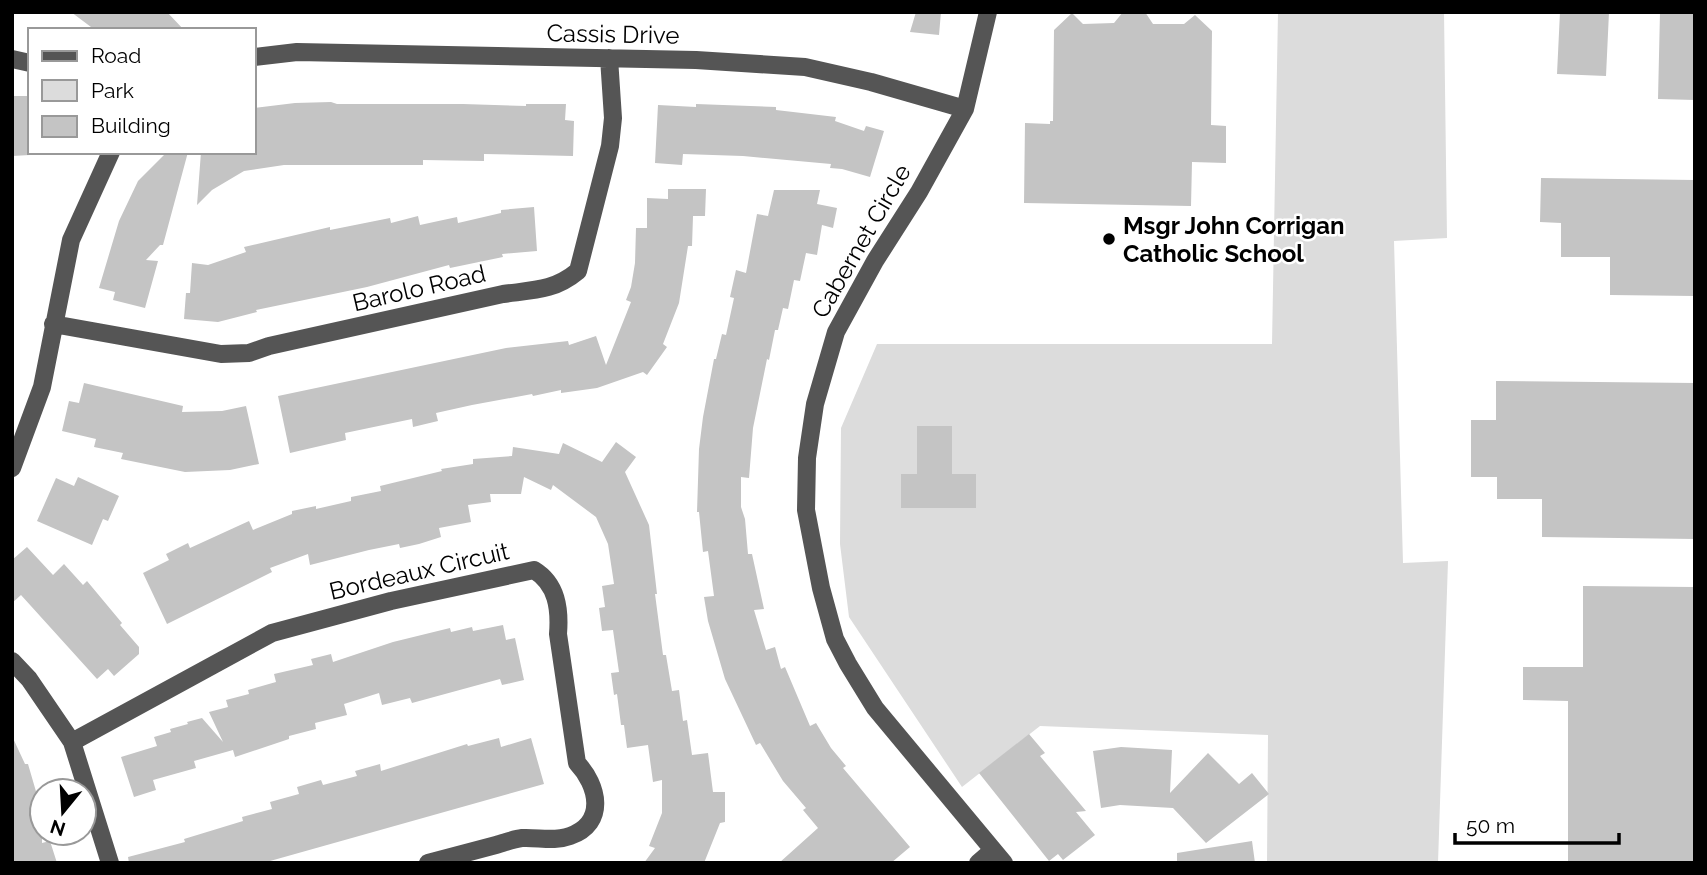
<svg xmlns="http://www.w3.org/2000/svg" width="1707" height="875" font-family="Raleway,sans-serif">
	<style>
		.green { fill: #dcdcdc }
		.building { fill: #c4c4c4 }
		.lines { fill: none; stroke-linecap: round; stroke-linejoin: round }
		.minor { stroke: #555; stroke-width: 18 }
		.poi-dot { fill: #000; stroke: #fff; stroke-width: 2.5 }
		.labels { text-anchor: middle; dominant-baseline: central; stroke-width: 5; stroke-linejoin: round; paint-order: stroke }
		.street-label { font-size: 24px; fill: #000; stroke: #fff }
		.poi-label { font-size: 24px; font-weight: bold; fill: #000; stroke: #fff; text-anchor: start }
	</style>
	<rect width="100%" height="100%" fill="#fff"/>
	<!-- green -->
	<path class="green" d="M 1278,12 L 1444,12 L 1447,238 L 1394,241 L 1403,563 L 1448,561 L 1438,863 L 1267,863 L 1268,735 L 1040,726 L 962,787 L 849,617 L 840,544 L 841,428 L 877,344 L 1272,344 Z"/>
	<!-- building -->
	<path class="building" d="M 71,12 L 167,12 L 184,30 L 95,30 Z
		M 916,12 L 941,12 L 939,35 L 910,32 Z
		M 1123,12 L 1145,12 L 1153,24 L 1184,24 L 1195,15 L 1212,31 L 1211,125 L 1226,126 L 1226,163 L 1192,162 L 1191,206 L 1024,203 L 1025,123 L 1050,124 L 1050,121 L 1053,121 L 1054,30 L 1072,13 L 1083,24 L 1114,23 Z
		M 1560,12 L 1609,12 L 1606,76 L 1557,74 Z
		M 1660,12 L 1695,12 L 1695,100 L 1658,99 Z
		M 12,96 L 30,96 L 30,155 L 12,156 Z
		M 331,102 L 337,104 L 463,104 L 526,106 L 526,104 L 566,104 L 565,120 L 574,121 L 573,156 L 484,154 L 484,161 L 423,160 L 423,165 L 284,165 L 244,171 L 212,190 L 197,205 L 201,152 L 254,152 L 254,108 L 295,103 Z
		M 696,104 L 776,107 L 776,110 L 836,117 L 835,121 L 864,131 L 866,126 L 884,131 L 870,177 L 842,169 L 830,168 L 831,164 L 743,156 L 683,154 L 682,165 L 655,163 L 658,105 L 696,107 Z
		M 167,152 L 188,152 L 163,245 L 160,245 L 146,260 L 158,261 L 145,308 L 113,300 L 115,292 L 99,288 L 119,221 L 138,181 Z
		M 1541,178 L 1695,180 L 1695,296 L 1610,295 L 1610,257 L 1561,257 L 1561,223 L 1540,222 Z
		M 668,189 L 706,189 L 705,216 L 693,216 L 692,246 L 688,246 L 679,303 L 663,344 L 667,347 L 647,375 L 643,372 L 597,388 L 561,393 L 561,390 L 533,396 L 532,394 L 472,405 L 436,413 L 438,421 L 413,427 L 412,419 L 345,433 L 346,440 L 290,453 L 278,396 L 506,348 L 568,341 L 569,345 L 596,336 L 606,365 L 631,302 L 626,300 L 631,287 L 635,263 L 636,228 L 647,228 L 647,198 L 668,199 Z
		M 774,190 L 820,190 L 817,204 L 837,208 L 833,228 L 822,225 L 817,255 L 806,253 L 800,281 L 794,280 L 788,309 L 783,308 L 778,330 L 775,330 L 769,360 L 767,359 L 753,428 L 749,478 L 741,477 L 741,507 L 745,519 L 748,554 L 752,554 L 764,609 L 754,610 L 766,650 L 775,647 L 781,669 L 785,667 L 810,726 L 816,723 L 831,748 L 846,766 L 843,768 L 910,847 L 891,863 L 779,863 L 818,828 L 803,810 L 806,808 L 783,781 L 760,743 L 756,745 L 725,679 L 708,621 L 704,597 L 714,596 L 708,551 L 703,552 L 699,512 L 697,512 L 699,449 L 703,417 L 714,359 L 716,359 L 722,334 L 726,335 L 734,298 L 730,297 L 736,270 L 746,273 L 757,214 L 768,216 Z
		M 534,207 L 537,251 L 502,254 L 503,257 L 450,268 L 449,265 L 367,287 L 256,310 L 257,312 L 218,322 L 184,319 L 186,293 L 190,293 L 192,263 L 208,265 L 246,252 L 244,247 L 330,227 L 330,230 L 390,218 L 391,223 L 418,216 L 420,225 L 457,217 L 458,223 L 501,213 L 501,210 Z
		M 1496,381 L 1695,383 L 1695,539 L 1542,537 L 1542,499 L 1497,499 L 1497,477 L 1471,477 L 1471,420 L 1496,420 Z
		M 84,383 L 183,406 L 182,412 L 222,411 L 246,406 L 259,464 L 230,470 L 185,472 L 121,459 L 123,453 L 94,447 L 96,439 L 62,431 L 69,401 L 79,403 Z
		M 917,426 L 952,426 L 952,474 L 976,474 L 976,508 L 901,508 L 901,474 L 917,474 Z
		M 616,442 L 636,457 L 625,472 L 649,525 L 657,594 L 655,594 L 663,655 L 666,655 L 672,691 L 679,690 L 683,721 L 687,720 L 692,755 L 708,753 L 713,792 L 725,792 L 725,822 L 720,823 L 704,863 L 644,863 L 655,848 L 649,846 L 662,813 L 662,780 L 653,782 L 648,745 L 627,748 L 624,725 L 621,725 L 617,694 L 614,695 L 611,673 L 619,672 L 613,630 L 602,631 L 599,608 L 605,607 L 602,586 L 614,584 L 608,544 L 596,517 L 553,485 L 551,490 L 524,477 L 521,494 L 490,494 L 491,502 L 468,505 L 471,522 L 439,528 L 441,537 L 419,544 L 400,548 L 399,544 L 369,550 L 310,565 L 308,554 L 270,568 L 272,572 L 167,624 L 143,573 L 169,560 L 166,554 L 188,543 L 190,548 L 249,521 L 253,530 L 292,514 L 292,511 L 316,506 L 316,509 L 351,501 L 351,497 L 381,491 L 380,486 L 442,471 L 441,469 L 473,464 L 473,459 L 512,456 L 513,447 L 559,454 L 563,443 L 602,462 Z
		M 78,477 L 119,496 L 108,521 L 103,519 L 92,545 L 37,521 L 56,478 L 74,486 Z
		M 27,547 L 53,575 L 64,564 L 83,585 L 87,581 L 122,623 L 120,625 L 139,647 L 139,654 L 114,676 L 108,669 L 97,679 L 21,595 L 12,603 L 12,560 Z
		M 1583,586 L 1695,587 L 1695,863 L 1568,863 L 1568,701 L 1523,700 L 1523,667 L 1583,667 Z
		M 503,625 L 506,640 L 515,638 L 524,680 L 502,685 L 500,679 L 412,703 L 410,698 L 382,705 L 379,693 L 344,704 L 347,715 L 315,723 L 316,729 L 289,736 L 289,739 L 235,757 L 233,750 L 194,761 L 196,768 L 153,780 L 156,790 L 134,797 L 121,757 L 157,746 L 154,737 L 171,732 L 170,729 L 188,724 L 187,722 L 202,718 L 223,742 L 209,712 L 228,707 L 226,700 L 249,694 L 248,690 L 276,682 L 274,674 L 313,665 L 311,659 L 331,654 L 333,662 L 393,642 L 450,628 L 451,632 L 472,627 L 473,631 Z
		M 1029,734 L 1045,753 L 1040,756 L 1086,811 L 1076,812 L 1095,835 L 1063,860 L 1058,854 L 1049,861 L 979,773 Z
		M 12,736 L 25,764 L 28,764 L 42,812 L 42,843 L 50,841 L 57,863 L 12,863 Z
		M 499,738 L 501,747 L 531,738 L 544,784 L 263,863 L 129,863 L 128,857 L 185,842 L 184,839 L 243,821 L 242,817 L 272,809 L 270,802 L 299,794 L 297,787 L 321,780 L 323,785 L 357,776 L 355,771 L 380,764 L 381,771 L 467,744 L 468,746 Z
		M 1121,747 L 1172,750 L 1170,793 L 1208,753 L 1239,784 L 1252,773 L 1269,794 L 1206,843 L 1173,808 L 1120,805 L 1101,808 L 1093,751 Z
		M 1252,841 L 1255,863 L 1177,863 L 1177,853 Z"/>
	<g class="lines">
		<!-- minor -->
		<path class="minor" d="M 988,12 L 965,109 L 919,192 L 875,261 L 836,332 L 815,404 L 807,458 L 806,510 L 821,588 L 835,639 L 848,664 L 875,708 L 1004,863
			M 254,57 L 297,52 L 696,60 L 805,67 L 871,82 L 965,109
			M 12,59 L 30,63
			M 53,324 L 221,354 L 249,353 L 269,346 L 503,294 C 533,290 554,291 578,271 L 610,146 L 613,118 L 609,58
			M 12,468 L 42,387 L 71,240 L 111,152
			M 12,661 L 29,679 L 72,742 L 110,863
			M 72,742 L 272,633 L 391,601 L 534,570 C 557,584 560,609 558,634 L 577,763 C 598,785 607,823 570,836 C 554,842 538,837 522,838 C 513,839 504,843 496,845 C 473,851 450,857 428,863
			M 978,863 L 993,850"/>
	</g>
	<!-- markers -->
	<circle class="poi-dot" cx="1109" cy="239" r="7"/>
	<g class="labels">
		<!-- street labels -->
		<g class="street-label">
			<text transform="translate(613 34) rotate(1)">Cassis Drive</text>
			<text transform="translate(861 241) rotate(-60)">Cabernet Circle</text>
			<text transform="translate(419 288) rotate(-13)">Barolo Road</text>
			<text transform="translate(419 571) rotate(-13)">Bordeaux Circuit</text>
		</g>
		<!-- poi labels -->
		<g class="poi-label">
			<text x="1123" y="225">Msgr John Corrigan<tspan x="1123" dy="28">Catholic School</tspan></text>
		</g>
	</g>
	<!-- border -->
	<rect width="1707" height="875" fill="none" stroke="#000000" stroke-width="28"/>
	<!-- legend -->
	<rect x="28" y="28" width="228" height="126" fill="#ffffff" stroke="#999999" stroke-width="2"/>
	<rect x="42" y="51" width="35" height="10" fill="#555555" stroke="#999999" stroke-width="2"/>
	<text x="91" y="63" font-size="21" fill="#000000">Road</text>
	<rect x="42" y="80" width="35" height="21" fill="#dcdcdc" stroke="#999999" stroke-width="2"/>
	<text x="91" y="98" font-size="21" fill="#000000">Park</text>
	<rect x="42" y="116" width="35" height="21" fill="#c4c4c4" stroke="#999999" stroke-width="2"/>
	<text x="91" y="133" font-size="21" fill="#000000">Building</text>
	<!-- north arrow -->
	<g transform="translate(63 812) rotate(198)"><circle r="33" fill="#ffffff" stroke="#999999" stroke-width="2"/>
	<path d="M0-5L12 26L0 18L-12 26Z" fill="#000000"/>
	<text y="-10" font-size="19" font-weight="bold" text-anchor="middle" fill="#000000">N</text>
	</g>
	<!-- scale -->
	<path d="M1455 833v10h164v-10" fill="none" stroke="#000000" stroke-width="3.5"/>
	<text x="1466" y="833" font-size="21" fill="#000000" stroke="#ffffff" stroke-width="5" paint-order="stroke">50 m</text>
</svg>
